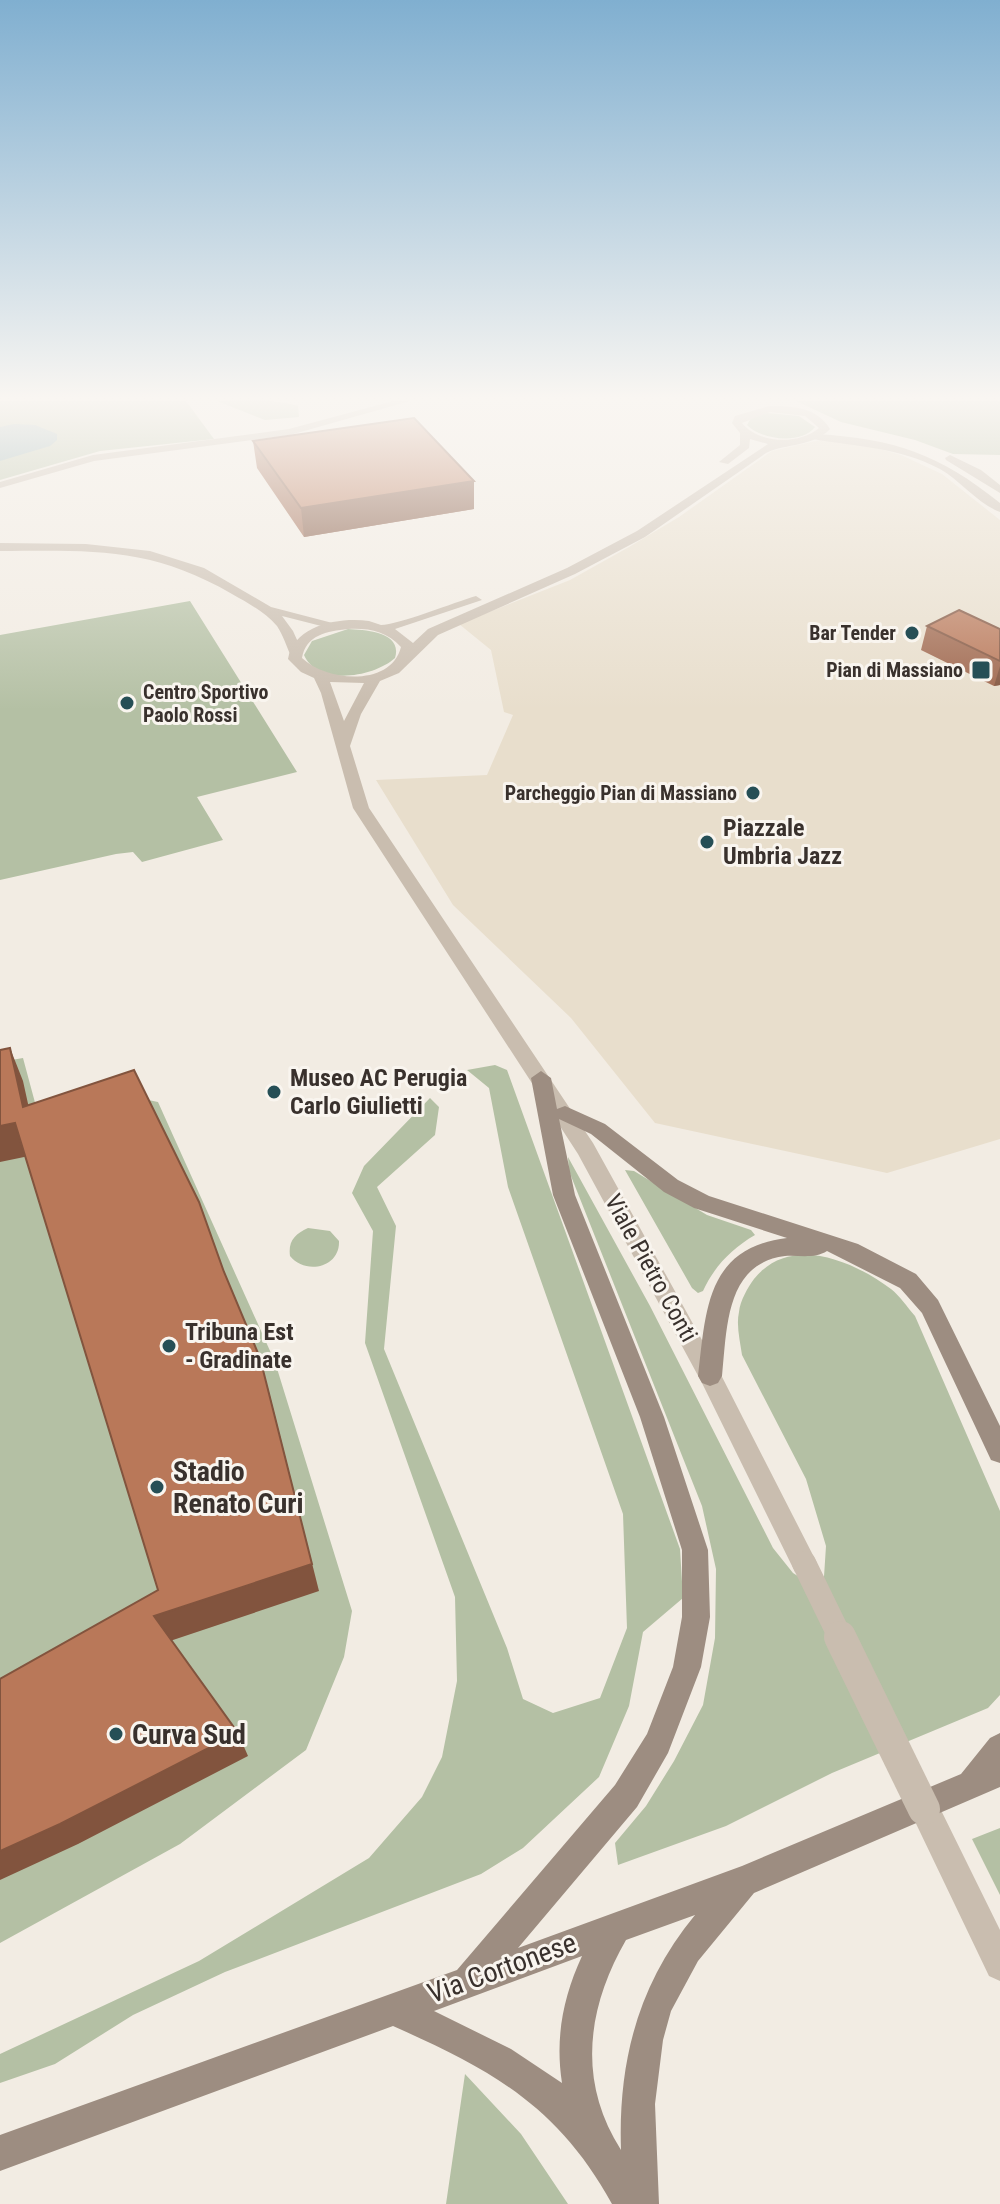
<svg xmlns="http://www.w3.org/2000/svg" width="1000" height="2204" font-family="'Roboto Condensed',sans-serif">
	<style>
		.green { fill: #b4c0a4 }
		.plaza { fill: #e8decc }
		.water { fill: #85a7ac }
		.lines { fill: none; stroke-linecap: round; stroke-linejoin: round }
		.minor { fill: #c9bdaf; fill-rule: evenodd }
		.tertiary { fill: #c9bdaf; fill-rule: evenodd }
		.secondary { fill: #9d8d81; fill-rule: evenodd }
		.tertiary-bridge-far1 { stroke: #c9bdaf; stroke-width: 24 }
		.tertiary-bridge { stroke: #c9bdaf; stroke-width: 32 }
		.wall { fill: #9f674d }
		.shaded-wall { fill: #82543e }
		.building { fill: #b97859; stroke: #82543e; stroke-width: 2 }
		.poi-dot { fill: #264f56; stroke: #f9f5ef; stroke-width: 3 }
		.labels { text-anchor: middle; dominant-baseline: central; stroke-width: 6; stroke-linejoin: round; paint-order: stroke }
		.far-poi-label { font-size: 20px; font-weight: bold; fill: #39312d; stroke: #f9f5ef; text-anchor: end }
		.poi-label { font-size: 24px; font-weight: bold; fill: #39312d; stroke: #f9f5ef; text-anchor: start }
		.street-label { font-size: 24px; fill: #39312d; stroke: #f9f5ef }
		.near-poi-label { font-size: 28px; font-weight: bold; fill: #39312d; stroke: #f9f5ef; text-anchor: start }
		.near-street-label { font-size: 28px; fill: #39312d; stroke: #f9f5ef }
	</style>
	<rect width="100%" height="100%" fill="#f2ece3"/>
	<!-- green -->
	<path class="green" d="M 0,401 L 186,401 L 214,439 L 100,451 L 0,480 Z
		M 217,401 C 244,401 273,398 298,406 L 299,417 L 265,420 Z
		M 796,401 L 1000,401 L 1000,455 L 953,454 L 915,440 L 841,422 Z
		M 767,413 L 799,416 L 815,427 C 801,445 761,440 747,425 L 751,418 Z
		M 190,601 L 297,772 L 197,797 L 223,840 L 142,862 L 133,852 L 116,854 L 0,880 L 0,635 Z
		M 348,629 C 366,630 403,632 395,658 C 374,677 318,687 304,655 L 312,641 Z
		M 23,1058 L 37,1110 L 110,1092 L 158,1102 L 275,1362 L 352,1611 L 344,1657 L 306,1750 L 180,1844 L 0,1943 L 0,1062 Z
		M 495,1065 L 507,1070 L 680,1549 L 683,1598 L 643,1632 L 629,1706 L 599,1777 L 523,1848 L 481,1874 L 225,1972 L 133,2015 L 55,2064 L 0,2083 L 0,2054 L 199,1961 L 369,1858 L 422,1797 L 442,1757 L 457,1681 L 455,1597 L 365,1343 L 373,1231 L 352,1193 L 364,1166 L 430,1098 L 439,1107 L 435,1135 L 377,1187 L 396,1226 L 384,1349 L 507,1648 L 523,1699 L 553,1713 L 600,1698 L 627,1628 L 623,1514 L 508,1187 L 489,1088 L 467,1070 Z
		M 568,1157 L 650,1306 L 773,1548 L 793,1573 L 823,1592 L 826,1546 L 806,1479 L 742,1355 C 740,1341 736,1325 739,1312 C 740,1301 748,1287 754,1279 C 790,1234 852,1260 891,1289 C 900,1296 907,1307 915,1316 L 1000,1511 L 1000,1695 L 988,1708 L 832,1773 L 726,1826 L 618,1865 L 615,1843 L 646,1806 L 674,1761 L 703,1705 L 715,1638 L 716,1569 L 702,1506 L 569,1171 Z
		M 625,1170 L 634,1171 L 707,1215 L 751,1230 L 755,1235 C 731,1249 714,1267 703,1291 L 698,1293 L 692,1288 Z
		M 308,1228 L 330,1231 L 339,1241 C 340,1268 305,1275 290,1256 C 288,1241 295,1234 308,1228 Z
		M 1000,1828 L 1000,1895 L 972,1839 Z
		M 465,2074 L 521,2134 L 568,2204 L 446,2204 Z"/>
	<!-- plaza -->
	<path class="plaza" d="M 820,440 L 866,445 L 901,455 L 942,474 L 1000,520 L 1000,1139 L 887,1173 L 655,1123 L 571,1018 L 453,905 L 376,780 L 487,775 L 513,715 L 504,712 L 491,650 L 459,624 L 570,580 L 629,547 L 679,517 L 772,451 Z"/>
	<!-- water -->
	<path class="water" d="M 14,424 L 35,425 L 57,434 L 57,440 L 50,446 L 0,461 L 0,427 Z"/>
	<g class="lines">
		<!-- minor -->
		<path class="minor" d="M 393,401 L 410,401 L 290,435 L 94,461 L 0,488 L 0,482 L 93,455 L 289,429 Z
			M 817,434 C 895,439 939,454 1000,503 L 1000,512 C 978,504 961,481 940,469 C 899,447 857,447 813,439 L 812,437 Z
			M 950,455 L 981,470 L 1000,485 L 1000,493 L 946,460 L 945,458 Z
			M 0,543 L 86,544 L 150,551 L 204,568 L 271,607 L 344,626 L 337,630 L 282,616 L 293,631 L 302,651 L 295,655 L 290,654 C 286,645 283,635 277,626 C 265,612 248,603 232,594 C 149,546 92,551 0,551 Z"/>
		<!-- tertiary -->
		<path class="tertiary" d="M 769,406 C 793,406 817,407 830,429 C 813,447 787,443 766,453 L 645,537 L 575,574 L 438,635 L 399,673 L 380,681 L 361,714 L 350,746 L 369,808 L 593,1143 L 718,1369 L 817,1563 L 813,1572 L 804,1576 L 795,1572 L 702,1383 L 578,1154 L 353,808 L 321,693 L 314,678 L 301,672 L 288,659 C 294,625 339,617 369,621 C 373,622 377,624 381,625 C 398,625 455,602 476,596 L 482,600 L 395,629 L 413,643 L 428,629 L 567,568 L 637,531 L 768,444 L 750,439 L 749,448 L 728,464 L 719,462 L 740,445 L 740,433 L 732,423 L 735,416 ZM 770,412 L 805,416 L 819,428 C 799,445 759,444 742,423 ZM 348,629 C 369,628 386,631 401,647 C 391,687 327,682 302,658 C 306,635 327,631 348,629 ZM 330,682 L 364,683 L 344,721 Z
			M 924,1794 L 935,1798 L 1000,1930 L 1000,1981 L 989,1976 L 909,1809 L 913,1798 Z"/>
		<!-- secondary -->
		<path class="secondary" d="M 541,1071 L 551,1078 L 557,1109 L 565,1106 L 605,1124 L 678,1180 L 709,1196 L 858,1244 L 916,1274 L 938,1300 L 1000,1426 L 1000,1463 L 991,1460 L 922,1313 L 900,1288 L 827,1251 C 815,1259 799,1255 785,1256 C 725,1263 727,1330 722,1376 L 718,1383 L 710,1386 L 702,1383 L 698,1376 C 706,1310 706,1248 787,1238 L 694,1208 L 664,1192 L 591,1134 L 559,1119 L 575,1195 L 664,1417 L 708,1550 L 710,1617 L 701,1667 L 668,1753 L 637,1807 L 518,1948 L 742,1866 L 961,1774 L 990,1738 L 1000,1733 L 1000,1787 L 754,1893 L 698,1961 L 671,2011 L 663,2040 L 655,2104 L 659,2204 L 612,2204 C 558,2106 492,2070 393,2026 L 0,2171 L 0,2135 L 457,1970 L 615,1785 L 647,1734 L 673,1667 L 682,1617 L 682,1550 L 640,1417 L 553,1195 L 531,1078 ZM 695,1915 C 638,1984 618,2062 621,2150 C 577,2081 587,2008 626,1940 ZM 582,1956 C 563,1997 555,2038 562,2083 L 511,2049 L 434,2011 Z"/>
		<!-- tertiary-bridge-far1 -->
		<path class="tertiary-bridge-far1" d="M 804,1563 L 841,1639"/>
		<!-- tertiary-bridge -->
		<path class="tertiary-bridge" d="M 840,1637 L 924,1809"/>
	</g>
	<!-- wall -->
	<path class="wall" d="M 253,441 L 474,481 L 474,509 L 304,537 L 257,468 Z
		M 927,626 L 1000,629 L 1000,685 L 994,686 L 921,650 Z"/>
	<!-- shaded-wall -->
	<path class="shaded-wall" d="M 474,481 L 474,509 L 304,537 L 301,508 Z
		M 1000,666 L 1000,685 L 994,686 Z
		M 10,1048 L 23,1081 L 36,1140 L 23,1107 Z
		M 15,1123 L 29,1156 L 0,1162 L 0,1126 Z
		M 268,1388 L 319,1591 L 167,1642 L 154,1616 Z
		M 238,1733 L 248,1756 L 78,1844 L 0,1880 L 0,1851 Z"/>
	<!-- building -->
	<path class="building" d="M 414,418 L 474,481 L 301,508 L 253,441 Z
		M 959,610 L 1000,629 L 1000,661 L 927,626 Z
		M 10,1048 L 23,1107 L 134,1070 L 199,1202 L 224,1272 L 260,1358 L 312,1564 L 154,1616 L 238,1733 L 60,1824 L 0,1851 L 0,1679 L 158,1590 L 15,1123 L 0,1126 L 0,1050 Z"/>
	<!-- sky -->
	<linearGradient id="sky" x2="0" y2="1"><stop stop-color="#80afd0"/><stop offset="0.56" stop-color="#f9f6f2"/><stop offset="1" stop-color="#f9f6f2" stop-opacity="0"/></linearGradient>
	<rect width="1000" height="710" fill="url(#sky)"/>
	<!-- markers -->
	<g class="poi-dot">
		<circle cx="912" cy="633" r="8"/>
		<rect x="971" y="660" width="20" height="20" rx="4"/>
		<circle cx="127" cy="703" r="8"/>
		<circle cx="753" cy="793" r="8"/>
		<circle cx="707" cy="842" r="8"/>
		<circle cx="274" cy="1092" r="8"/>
		<circle cx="169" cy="1346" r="8"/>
		<circle cx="157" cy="1487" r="8"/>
		<circle cx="116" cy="1734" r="8"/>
	</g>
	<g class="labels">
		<!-- far-poi labels -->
		<g class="far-poi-label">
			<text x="896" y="633">Bar Tender</text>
			<text x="963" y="670">Pian di Massiano</text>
			<text x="143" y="692" text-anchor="start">Centro Sportivo<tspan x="143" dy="23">Paolo Rossi</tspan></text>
			<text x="737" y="793">Parcheggio Pian di Massiano</text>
		</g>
		<!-- poi labels -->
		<g class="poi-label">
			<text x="723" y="828">Piazzale<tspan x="723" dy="28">Umbria Jazz</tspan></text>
			<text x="290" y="1078">Museo AC Perugia<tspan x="290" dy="28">Carlo Giulietti</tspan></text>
			<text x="185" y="1332">Tribuna Est<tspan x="185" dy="28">- Gradinate</tspan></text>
		</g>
		<!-- street labels -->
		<g class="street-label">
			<text transform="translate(651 1268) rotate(61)">Viale Pietro Conti</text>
		</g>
		<!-- near-poi labels -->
		<g class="near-poi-label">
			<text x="173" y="1471">Stadio<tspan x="173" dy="32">Renato Curi</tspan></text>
			<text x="132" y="1734">Curva Sud</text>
		</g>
		<!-- near-street labels -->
		<g class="near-street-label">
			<text transform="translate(502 1968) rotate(-20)">Via Cortonese</text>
		</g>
	</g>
</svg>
